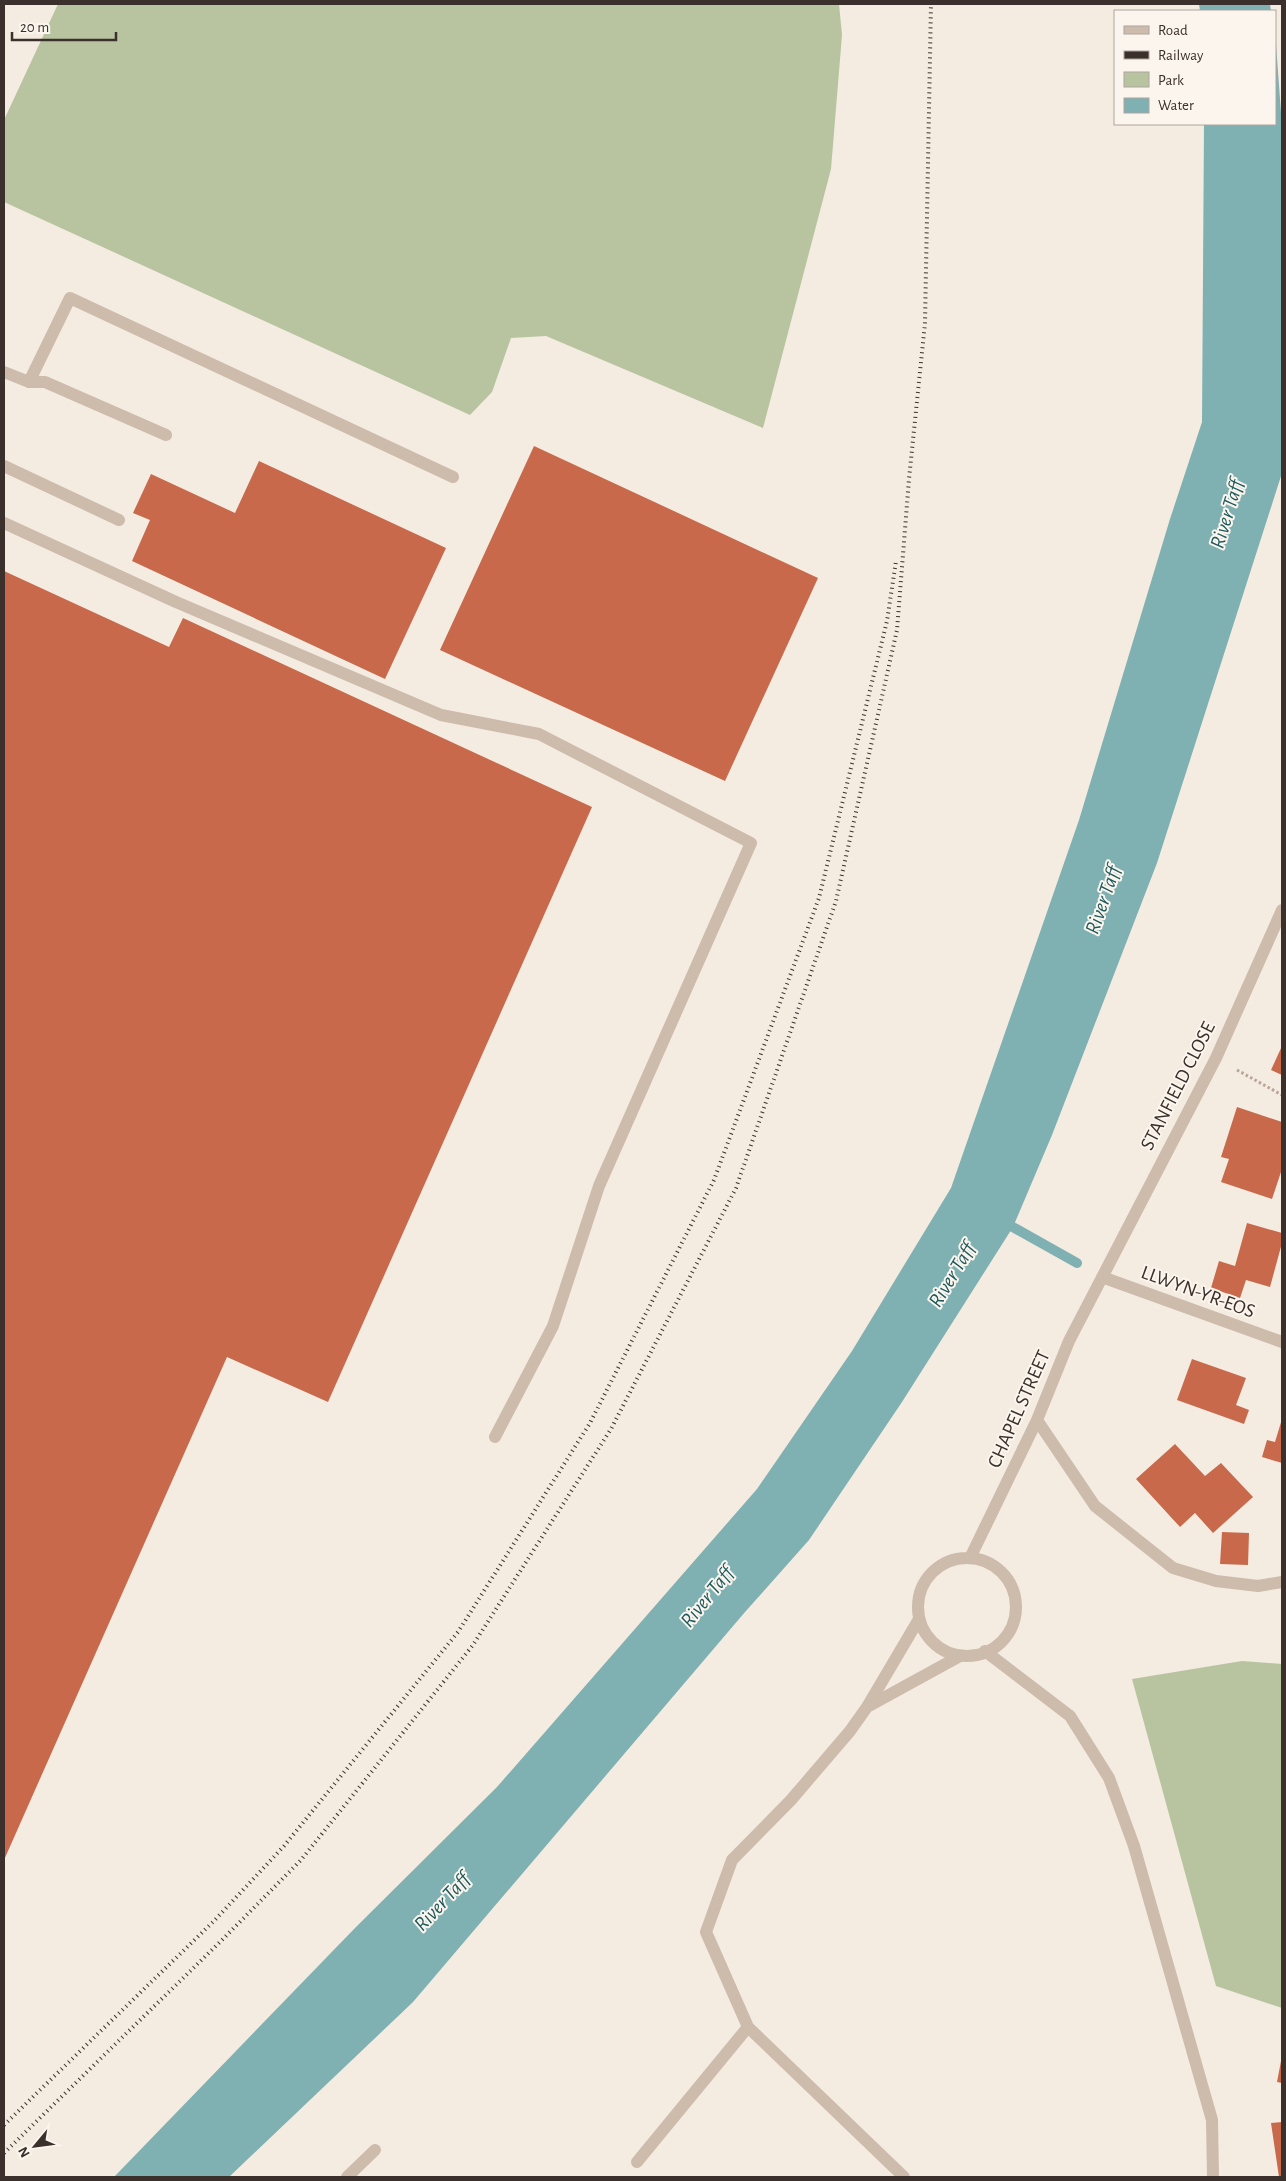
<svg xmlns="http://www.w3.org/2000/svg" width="1286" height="2181" font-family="'Alegreya Sans',sans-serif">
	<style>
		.green { fill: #b8c4a0 }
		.water { fill: #7fb0b2 }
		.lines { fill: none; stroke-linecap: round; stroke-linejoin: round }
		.stream { stroke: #7fb0b2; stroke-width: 10 }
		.building { fill: #c8694b }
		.path { stroke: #b9a596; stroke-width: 3; stroke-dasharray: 2.5 2.5; stroke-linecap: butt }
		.lane { stroke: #cdbbac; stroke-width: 12 }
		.street { stroke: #cdbbac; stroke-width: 12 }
		.rail { stroke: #3b302b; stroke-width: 4; stroke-dasharray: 1 4; stroke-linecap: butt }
		.labels { text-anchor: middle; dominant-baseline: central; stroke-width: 4; stroke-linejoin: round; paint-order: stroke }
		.street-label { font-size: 20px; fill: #3b302b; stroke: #fbf5ee }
		.water-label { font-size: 21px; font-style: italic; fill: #1f5a5e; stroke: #fbf5ee }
	</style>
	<rect width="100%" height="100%" fill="#f4ebe1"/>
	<!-- green -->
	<path class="green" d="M 58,4 L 839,4 L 842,35 L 831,169 L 763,428 L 546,336 L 511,338 L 492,392 L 470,415 L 4,202 L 4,120 Z
		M 1242,1661 L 1282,1664 L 1282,2008 L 1216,1986 L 1132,1679 Z"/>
	<!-- water -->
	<path class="water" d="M 1199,4 L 1270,4 L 1271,11 L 1200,11 Z
		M 1275,31 L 1282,126 L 1282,473 L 1157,863 L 1052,1135 L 1013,1227 L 902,1402 L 809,1540 L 745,1612 L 413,2002 L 229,2177 L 114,2177 L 356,1927 L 497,1787 L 757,1489 L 852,1351 L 951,1188 L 1079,820 L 1170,519 L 1202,422 L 1204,124 L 1275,124 Z"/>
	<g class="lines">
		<!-- stream -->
		<path class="stream" d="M 1002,1221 L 1077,1263"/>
	</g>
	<!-- building -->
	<path class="building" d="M 534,446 L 818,578 L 725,781 L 440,650 Z
		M 259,461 L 446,548 L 385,679 L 132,561 L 150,520 L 133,513 L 151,474 L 235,513 Z
		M 4,571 L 169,647 L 183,618 L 592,807 L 328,1402 L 227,1357 L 4,1860 Z
		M 1282,1046 L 1282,1075 L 1271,1070 Z
		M 1237,1107 L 1282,1122 L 1282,1169 L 1272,1199 L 1221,1182 L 1229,1159 L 1221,1157 Z
		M 1247,1223 L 1282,1233 L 1282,1243 L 1270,1287 L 1246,1280 L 1240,1298 L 1211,1288 L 1219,1261 L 1235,1266 Z
		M 1192,1359 L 1246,1378 L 1236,1405 L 1249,1410 L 1244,1424 L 1177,1400 Z
		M 1282,1419 L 1282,1463 L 1262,1457 L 1267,1440 L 1275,1442 Z
		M 1175,1444 L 1205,1476 L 1221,1463 L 1253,1497 L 1213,1533 L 1195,1513 L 1180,1527 L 1136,1479 Z
		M 1222,1532 L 1249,1533 L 1248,1565 L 1220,1564 Z
		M 1281,2061 L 1282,2061 L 1282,2083 L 1277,2082 Z
		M 1282,2122 L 1282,2177 L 1279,2177 L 1271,2123 Z"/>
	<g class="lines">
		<!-- path -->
		<path class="path" d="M 1237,1070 L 1282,1095"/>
		<!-- lane -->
		<path class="lane" d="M 4,372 L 29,382 L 45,382 L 166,435
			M 29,382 L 70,298 L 453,477
			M 4,466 L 119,520
			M 4,523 L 176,602 L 441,715 L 539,734 L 751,843 L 599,1186 L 553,1326 L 495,1437
			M 867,1707 L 960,1656
			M 637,2162 L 748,2027
			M 347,2177 L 375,2150
			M 904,2177 L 748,2027 L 706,1932 L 732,1860 L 791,1800 L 850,1731 L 867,1707 L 919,1619"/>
		<!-- street -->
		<path class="street" d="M 1102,1277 L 1282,1342
			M 1037,1420 L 1095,1506 L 1173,1568 L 1216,1581 L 1258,1586 L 1282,1582
			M 970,1558 L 1037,1420 L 1069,1341 L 1216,1058 L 1282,910
			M918 1607a49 49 0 1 1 98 0a49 49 0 1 1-98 0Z
			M 985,1651 L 1070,1716 L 1109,1778 L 1134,1846 L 1212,2120 L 1213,2177"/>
		<!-- rail -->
		<path class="rail" d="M 4,2125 L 214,1921 L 284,1846 L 458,1632 L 590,1423 L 714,1180 L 819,898 L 887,621 L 896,561
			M 4,2153 L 222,1940 L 301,1860 L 473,1645 L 611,1429 L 736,1188 L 836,901 L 897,630 L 909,479 L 925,323 L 931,4"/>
	</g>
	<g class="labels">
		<!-- street labels -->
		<g class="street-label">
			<text transform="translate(1178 1086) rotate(-63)">STANFIELD CLOSE</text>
			<text transform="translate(1198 1292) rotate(20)">LLWYN-YR-EOS</text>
			<text transform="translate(1019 1409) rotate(-66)">CHAPEL STREET</text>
		</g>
		<!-- water labels -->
		<g class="water-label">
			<text transform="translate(1227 514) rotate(-73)">River Taff</text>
			<text transform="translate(1103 900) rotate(-71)">River Taff</text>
			<text transform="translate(952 1275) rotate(-59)">River Taff</text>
			<text transform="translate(707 1597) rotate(-51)">River Taff</text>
			<text transform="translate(442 1902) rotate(-47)">River Taff</text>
		</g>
	</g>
	<!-- border -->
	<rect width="1286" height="2181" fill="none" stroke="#3b302b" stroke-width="10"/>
	<!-- legend -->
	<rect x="1114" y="10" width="162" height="115" fill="#fbf5ee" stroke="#aea6a0"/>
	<rect x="1124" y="26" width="25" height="8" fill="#cdbbac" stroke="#aea6a0"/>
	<text x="1158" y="35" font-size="15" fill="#3b302b">Road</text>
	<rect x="1124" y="51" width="25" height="8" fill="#3b302b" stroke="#aea6a0"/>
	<text x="1158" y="60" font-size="15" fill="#3b302b">Railway</text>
	<rect x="1124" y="72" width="25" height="15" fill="#b8c4a0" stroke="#aea6a0"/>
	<text x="1158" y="85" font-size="15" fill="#3b302b">Park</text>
	<rect x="1124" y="98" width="25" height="15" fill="#7fb0b2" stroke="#aea6a0"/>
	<text x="1158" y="110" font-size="15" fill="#3b302b">Water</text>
	<!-- north arrow -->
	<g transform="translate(35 2146) rotate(241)" stroke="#fbf5ee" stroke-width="4" paint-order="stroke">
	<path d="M0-4L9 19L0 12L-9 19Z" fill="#3b302b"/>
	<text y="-8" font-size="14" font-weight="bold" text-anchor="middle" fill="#3b302b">N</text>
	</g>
	<!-- scale -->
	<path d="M12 32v8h104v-8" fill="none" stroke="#3b302b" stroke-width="2.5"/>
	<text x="20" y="32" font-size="15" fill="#3b302b" stroke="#fbf5ee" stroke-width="4" paint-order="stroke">20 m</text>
</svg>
